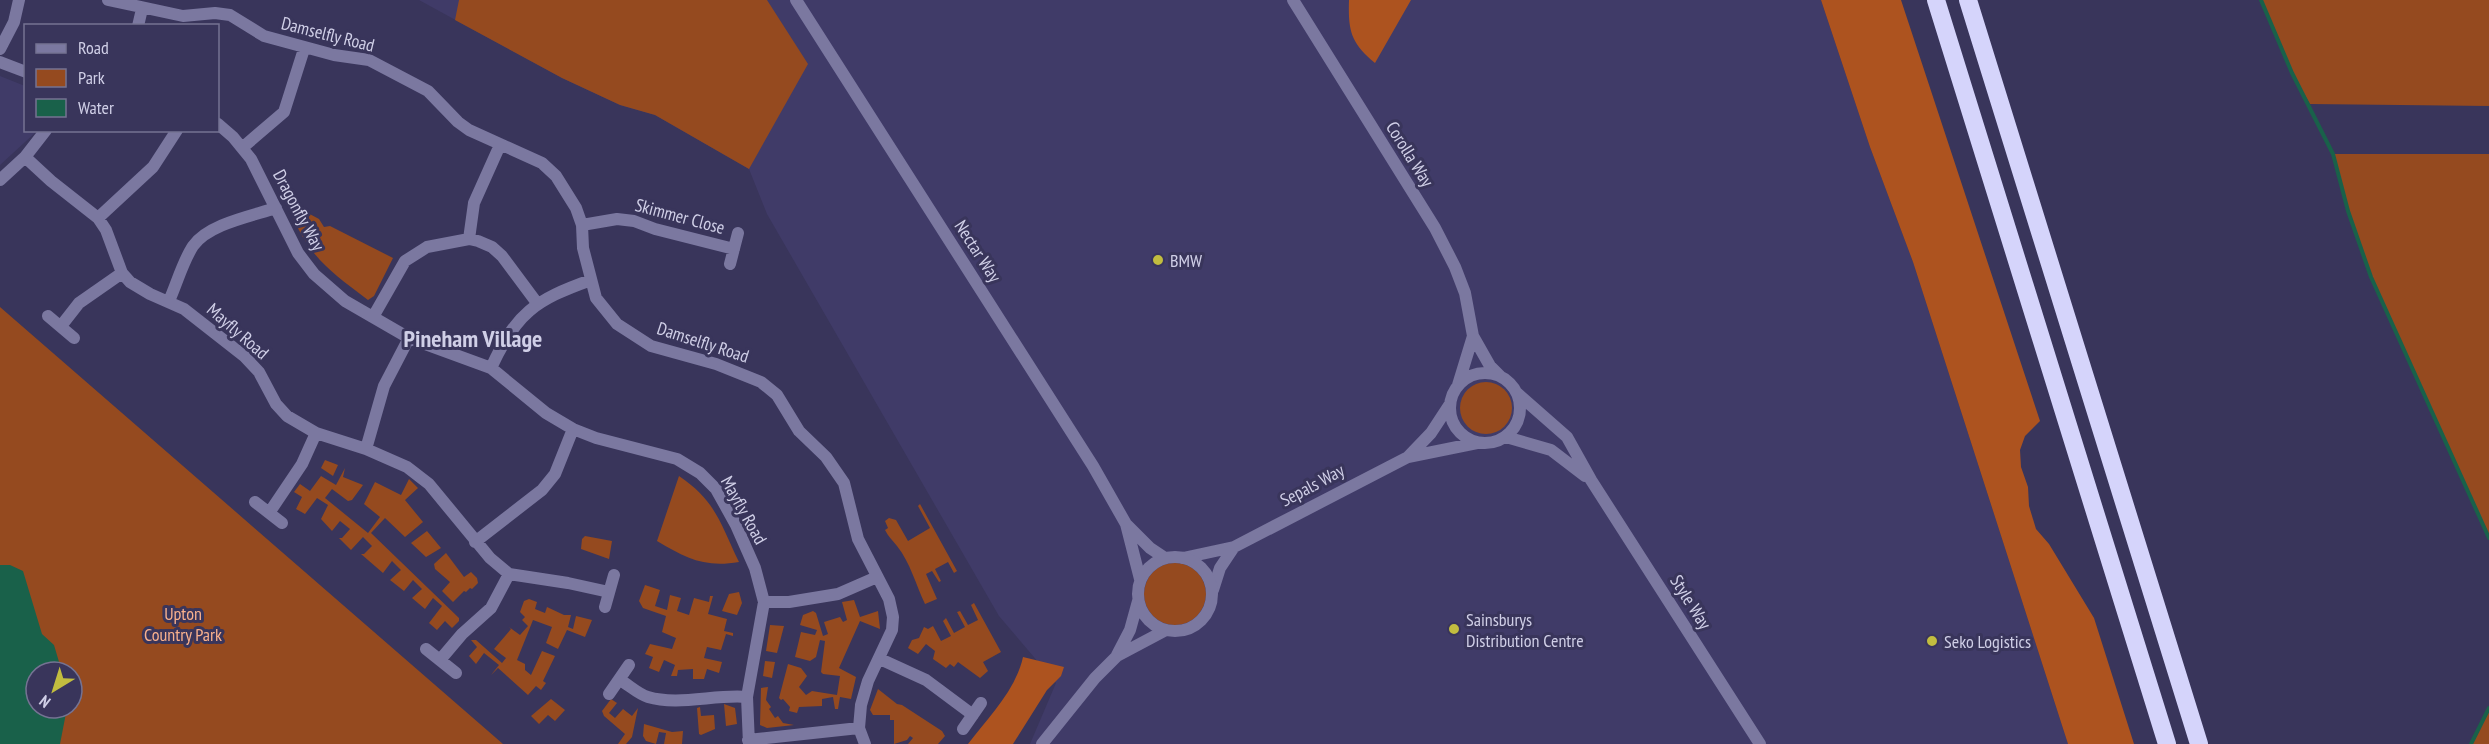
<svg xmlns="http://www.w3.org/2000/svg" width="2489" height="744" font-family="'PT Sans Narrow',sans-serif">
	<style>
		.built { fill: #403b68 }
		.green { fill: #954a1f; fill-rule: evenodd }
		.forest { fill: #ad531f }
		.water { fill: #19614a }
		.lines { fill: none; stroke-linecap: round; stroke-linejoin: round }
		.stream { stroke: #19614a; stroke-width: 4 }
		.minor { stroke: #7b78a0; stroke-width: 12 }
		.tertiary { stroke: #7b78a0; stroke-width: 12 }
		.motorway { stroke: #d5d4fb; stroke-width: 18 }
		.poi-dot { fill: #c2bd3f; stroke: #39355b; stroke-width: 2 }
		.labels { text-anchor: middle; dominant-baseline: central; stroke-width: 6; stroke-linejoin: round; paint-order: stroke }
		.street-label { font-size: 18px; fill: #d0cfe7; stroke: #39355b }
		.poi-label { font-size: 18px; fill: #d0cfe7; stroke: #39355b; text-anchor: start }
		.park-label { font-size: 18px; fill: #f9b18d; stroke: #39355b }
		.district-label { font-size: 24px; font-weight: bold; fill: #d0cfe7; stroke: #39355b }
	</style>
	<rect width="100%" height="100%" fill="#39355b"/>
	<!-- built -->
	<path class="built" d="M 419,0 L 1821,0 L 1870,147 L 1913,262 L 2068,744 L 1030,744 L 1056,683 L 999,616 L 767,214 L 749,169 L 655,115 L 620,105 L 562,78 Z
		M 0,76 L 25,86 L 26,130 L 37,131 L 0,165 Z"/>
	<!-- green -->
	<path class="green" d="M 459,0 L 767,0 L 808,64 L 749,169 L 655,115 L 620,105 L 562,78 L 455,20 Z
		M 2261,0 L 2489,0 L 2489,106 L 2310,104 L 2292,73 Z
		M 2333,154 L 2489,154 L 2489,538 L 2371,277 L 2348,211 Z
		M 291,204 L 319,219 L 324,227 L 330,226 L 393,258 L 374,296 L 368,300 C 327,269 308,256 288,206 Z
		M 0,307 L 503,744 L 0,744 ZM 36,672 L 72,672 L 72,708 L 36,708 Z
		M1460 408a26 26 0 1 1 52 0a26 26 0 1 1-52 0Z
		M 325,460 L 338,465 L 333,476 L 321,468 Z
		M 345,468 L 343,477 L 363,485 L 352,500 L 348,501 L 332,489 L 325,498 L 368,533 L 380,517 L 364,504 L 375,482 L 401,495 L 409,479 L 418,488 L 405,500 L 423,522 L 405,537 L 385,518 L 371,533 L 459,618 L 459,621 L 452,628 L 445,621 L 437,630 L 429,623 L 442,606 L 433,598 L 425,609 L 412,598 L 422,589 L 413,580 L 404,591 L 390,580 L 401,570 L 392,561 L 383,573 L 361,554 L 364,554 L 372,546 L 363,537 L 351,550 L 339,538 L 342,538 L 350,529 L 340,521 L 332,531 L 321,519 L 328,505 L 317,498 L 305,514 L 296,509 L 302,497 L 294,492 L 300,484 L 310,491 L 321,476 L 336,485 Z
		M 679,476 C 716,501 720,523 739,562 C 704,568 686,558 657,541 Z
		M 920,504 L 957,571 L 954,573 L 948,562 L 935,569 L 941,581 L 939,582 L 932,571 L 926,574 L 937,599 L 925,604 C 916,585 910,562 897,546 C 892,540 888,536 885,530 L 888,528 L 885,521 L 889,518 L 896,520 L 908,541 L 930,528 L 918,506 Z
		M 427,531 L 441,548 L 426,557 L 411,543 Z
		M 585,536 L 612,541 L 609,559 L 581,549 L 582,539 Z
		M 446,553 L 464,577 L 471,572 L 477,578 L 478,583 L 472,589 L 470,588 L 466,592 L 464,591 L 453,602 L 442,591 L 450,582 L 435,569 L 434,564 Z
		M1144 594a31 31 0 1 1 62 0a31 31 0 1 1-62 0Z
		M 645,585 L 660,590 L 655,606 L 667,610 L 670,595 L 681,598 L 677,611 L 689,615 L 694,598 L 709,602 L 710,596 L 713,596 L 708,614 L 727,619 L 724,631 L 733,633 L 733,636 L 726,634 L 721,650 L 707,647 L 704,658 L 722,662 L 719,673 L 707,669 L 704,679 L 693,679 L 693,669 L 678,670 L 677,676 L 671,676 L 675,665 L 664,660 L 659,672 L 649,668 L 653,657 L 645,654 L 650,644 L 672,649 L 676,638 L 662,632 L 666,616 L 643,608 L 639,601 Z
		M 739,592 L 742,603 L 737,615 L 722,611 L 729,594 Z
		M 529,599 L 537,602 L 535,609 L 545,613 L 547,607 L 564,615 L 571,615 L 568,627 L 573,629 L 576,616 L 592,620 L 585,637 L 567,630 L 558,649 L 546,643 L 552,627 L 533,620 L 517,660 L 525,664 L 525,670 L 531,675 L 542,651 L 555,656 L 543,681 L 546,683 L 541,690 L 536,686 L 528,695 L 498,668 L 491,675 L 499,665 L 484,653 L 476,664 L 469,656 L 477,647 L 471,640 L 476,640 L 502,663 L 506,658 L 494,649 L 511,629 L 509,627 L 520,635 L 528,626 L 522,620 L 525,617 L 520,612 L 524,601 Z
		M 854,600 L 860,617 L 878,611 L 880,629 L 860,621 L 839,668 L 856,677 L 851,699 L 840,697 L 838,709 L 835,709 L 833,697 L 822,699 L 822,706 L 799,707 L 797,713 L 789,711 L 790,707 L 783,699 L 781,700 L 779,698 L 788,664 L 801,668 L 807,676 L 799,687 L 806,695 L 812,691 L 837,695 L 840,676 L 823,674 L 821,672 L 825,641 L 820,640 L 816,657 L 810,661 L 795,657 L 801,632 L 815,635 L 817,630 L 800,625 L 803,615 L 813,611 L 816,613 L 823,636 L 828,634 L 824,622 L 840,617 L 843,622 L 847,620 L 842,602 Z
		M 974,603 L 1001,652 L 983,662 L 988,671 L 980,678 L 958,662 L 954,667 L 950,664 L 946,668 L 933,659 L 935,651 L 926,644 L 918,654 L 908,648 L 912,640 L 919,638 L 924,627 L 928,629 L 933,626 L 941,641 L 951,636 L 943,621 L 946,618 L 954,633 L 965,627 L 957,612 L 960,611 L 968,625 L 978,620 L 971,605 Z
		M 770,625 L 784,626 L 777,653 L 766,651 Z
		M 765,661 L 775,662 L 772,678 L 763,676 Z
		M 768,687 L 766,700 L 771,707 L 769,709 L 775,718 L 778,716 L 783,723 L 794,725 L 767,728 L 760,725 L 761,688 Z
		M 878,689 L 897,704 L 902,705 L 942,731 L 945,736 L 938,744 L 908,744 L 913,738 L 910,736 L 907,740 L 894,744 L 894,720 L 890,720 L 890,715 L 873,715 L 870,710 Z
		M 551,699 L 565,710 L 555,721 L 548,715 L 539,724 L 531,716 Z
		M 611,699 L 617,703 L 609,713 L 615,718 L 623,709 L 632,716 L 638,708 L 632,737 L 626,744 L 618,744 L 625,734 L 604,716 L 602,711 Z
		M 724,704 L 735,708 L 737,724 L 726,726 Z
		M 700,707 L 701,716 L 714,715 L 715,729 L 701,735 L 699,734 L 697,708 Z
		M 2489,708 L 2489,744 L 2471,744 Z
		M 644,724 L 672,732 L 683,731 L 682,744 L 664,744 L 666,733 L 659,732 L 656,744 L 646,741 L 643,736 Z"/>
	<!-- forest -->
	<path class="forest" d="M 1349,0 L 1411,0 L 1375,63 C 1351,43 1348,31 1349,0 Z
		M 1821,0 L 1901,0 L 2040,421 L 2025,436 L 2020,450 L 2021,467 L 2028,487 L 2029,506 L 2036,529 L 2049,544 L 2094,618 L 2134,744 L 2068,744 L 1913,262 L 1870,147 Z
		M 1023,657 L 1064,667 L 1061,676 L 1047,690 L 1013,744 L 968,744 C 988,718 1016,690 1023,657 Z"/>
	<!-- water -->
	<path class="water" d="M 0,565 L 10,565 L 23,571 L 42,634 L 54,645 L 62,672 L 36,672 L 36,708 L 67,708 L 60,744 L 0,744 Z"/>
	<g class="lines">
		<!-- stream -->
		<path class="stream" d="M 2261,0 L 2292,73 L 2333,154 L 2348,211 L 2371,277 L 2489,538
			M 2471,744 L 2489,708"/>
		<!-- minor -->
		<path class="minor" d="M 108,0 L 183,16 L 215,13 L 230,15 L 264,36 L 334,55 L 369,60 L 428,91 L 458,122 L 469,130 L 542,163 L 556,176 L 576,208 L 582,225 L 583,248 L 596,298 L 617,324 L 651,346 L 716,364 L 761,382 L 777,395 L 799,431 L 826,457 L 844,483 L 858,539 L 889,599 L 893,617 L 892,630 L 868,681 L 861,705 L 859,728 L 865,744
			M 1293,0 L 1435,228 L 1455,267 L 1465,293 L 1473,336 L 1490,366 L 1500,376
			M 138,26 L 142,9
			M 0,49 L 14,22 L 19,0
			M 0,62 L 26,72
			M 218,124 L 233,137 L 251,159 L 298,253 L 314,274 L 345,301 L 409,338 L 491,368 L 546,413 L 573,429 L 596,438 L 677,459 L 700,473 L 716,489 L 736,525 L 755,568 L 764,602 L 747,697 L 749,744
			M 242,148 L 284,112 L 304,49
			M 25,157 L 51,181 L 98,218 L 106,230 L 122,273 L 130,282 L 150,294 L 184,309 L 244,356 L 259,372 L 276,404 L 287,416 L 316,433 L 366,449 L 407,467 L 429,484 L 490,558 L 509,574 L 568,583 L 609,592
			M 0,180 L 25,157 L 46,130
			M 98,218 L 153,167 L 177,130
			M 582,225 L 617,219 L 634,221 L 655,229 L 734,249
			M 469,239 L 474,203 L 500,145
			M 730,264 L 738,233
			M 169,301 C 177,283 183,261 193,246 C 208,224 252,216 276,208
			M 48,316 L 74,338
			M 373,317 L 405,261 L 427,247 L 469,239 L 478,241 L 492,247 L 502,256 L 537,303
			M 61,326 L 79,303 L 122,273
			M 491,368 C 516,313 535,300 591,280
			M1450 408a35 35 0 1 1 70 0a35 35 0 1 1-70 0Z
			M 1458,385 L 1473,336
			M 1517,393 L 1567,437 L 1591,480 L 1760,744
			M 1506,437 L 1551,450 L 1585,476
			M 366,449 L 384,386 L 409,338
			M 1408,457 L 1431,433 L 1450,404
			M 255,502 L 282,523
			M 269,513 L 302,464 L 316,433
			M 475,542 L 542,490 L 555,474 L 573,429
			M 1183,558 L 1234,547 L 1408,457 L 1477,443
			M 1213,590 L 1220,568 L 1234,547
			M 764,602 L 789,602 L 838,594 L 877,577
			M 605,607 L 614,575
			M 426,649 L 456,673
			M 880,659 L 926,680 L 973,715
			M 440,660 L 462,634 L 491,608 L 509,574
			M 620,680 C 629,685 638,694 648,697 C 678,706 716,694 747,697
			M 609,694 L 629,665
			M 963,729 L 981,703
			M 748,740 L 859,728"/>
		<!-- tertiary -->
		<path class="tertiary" d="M 796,0 L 1093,466 L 1126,524 L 1140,579
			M 1127,525 L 1150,548 L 1165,558
			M1138 594a37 37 0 1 1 74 0a37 37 0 1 1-74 0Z
			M 1117,655 L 1130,630 L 1138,601
			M 1042,744 L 1095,678 L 1117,656 L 1166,630"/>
		<!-- motorway -->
		<path class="motorway" d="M 1936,0 L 2167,744
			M 1968,0 L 2199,744"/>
	</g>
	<!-- markers -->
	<g class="poi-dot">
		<circle cx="1158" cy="260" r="6"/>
		<circle cx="1454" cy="629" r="6"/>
		<circle cx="1932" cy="641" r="6"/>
	</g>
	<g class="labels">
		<!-- street labels -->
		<g class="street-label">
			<text transform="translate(328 34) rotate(14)">Damselfly Road</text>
			<text transform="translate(1410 154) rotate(58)">Corolla Way</text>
			<text transform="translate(299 210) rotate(62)">Dragonfly Way</text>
			<text transform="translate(680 216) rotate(15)">Skimmer Close</text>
			<text transform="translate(978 251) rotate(57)">Nectar Way</text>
			<text transform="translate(238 331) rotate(41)">Mayfly Road</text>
			<text transform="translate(703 342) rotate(18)">Damselfly Road</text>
			<text transform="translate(1312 485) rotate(-28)">Sepals Way</text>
			<text transform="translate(744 510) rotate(61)">Mayfly Road</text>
			<text transform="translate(1691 602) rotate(58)">Style Way</text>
		</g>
		<!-- poi labels -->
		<g class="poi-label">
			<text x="1170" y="260">BMW</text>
			<text x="1466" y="619">Sainsburys<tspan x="1466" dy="21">Distribution Centre</tspan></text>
			<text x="1944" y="641">Seko Logistics</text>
		</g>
		<!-- park labels -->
		<g class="park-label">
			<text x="183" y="613">Upton<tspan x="183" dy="21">Country Park</tspan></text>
		</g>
		<!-- district labels -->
		<g class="district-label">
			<text x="473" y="338">Pineham Village</text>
		</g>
	</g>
	<!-- legend -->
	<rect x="24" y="24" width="195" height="108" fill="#39355b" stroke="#757393" stroke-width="1.5"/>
	<rect x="36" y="44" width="30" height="9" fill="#7b78a0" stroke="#757393" stroke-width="1.5"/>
	<text x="78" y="54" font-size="18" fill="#d0cfe7">Road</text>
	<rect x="36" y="69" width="30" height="18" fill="#954a1f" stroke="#757393" stroke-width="1.5"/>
	<text x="78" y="84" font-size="18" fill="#d0cfe7">Park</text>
	<rect x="36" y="99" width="30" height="18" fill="#19614a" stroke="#757393" stroke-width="1.5"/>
	<text x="78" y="114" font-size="18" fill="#d0cfe7">Water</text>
	<!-- north arrow -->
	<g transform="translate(54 690) rotate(218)"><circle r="28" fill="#39355b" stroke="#757393" stroke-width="1.5"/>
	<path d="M0-4.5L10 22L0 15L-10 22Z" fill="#c2bd3f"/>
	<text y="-9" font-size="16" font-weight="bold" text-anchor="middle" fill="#d0cfe7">N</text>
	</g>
</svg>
